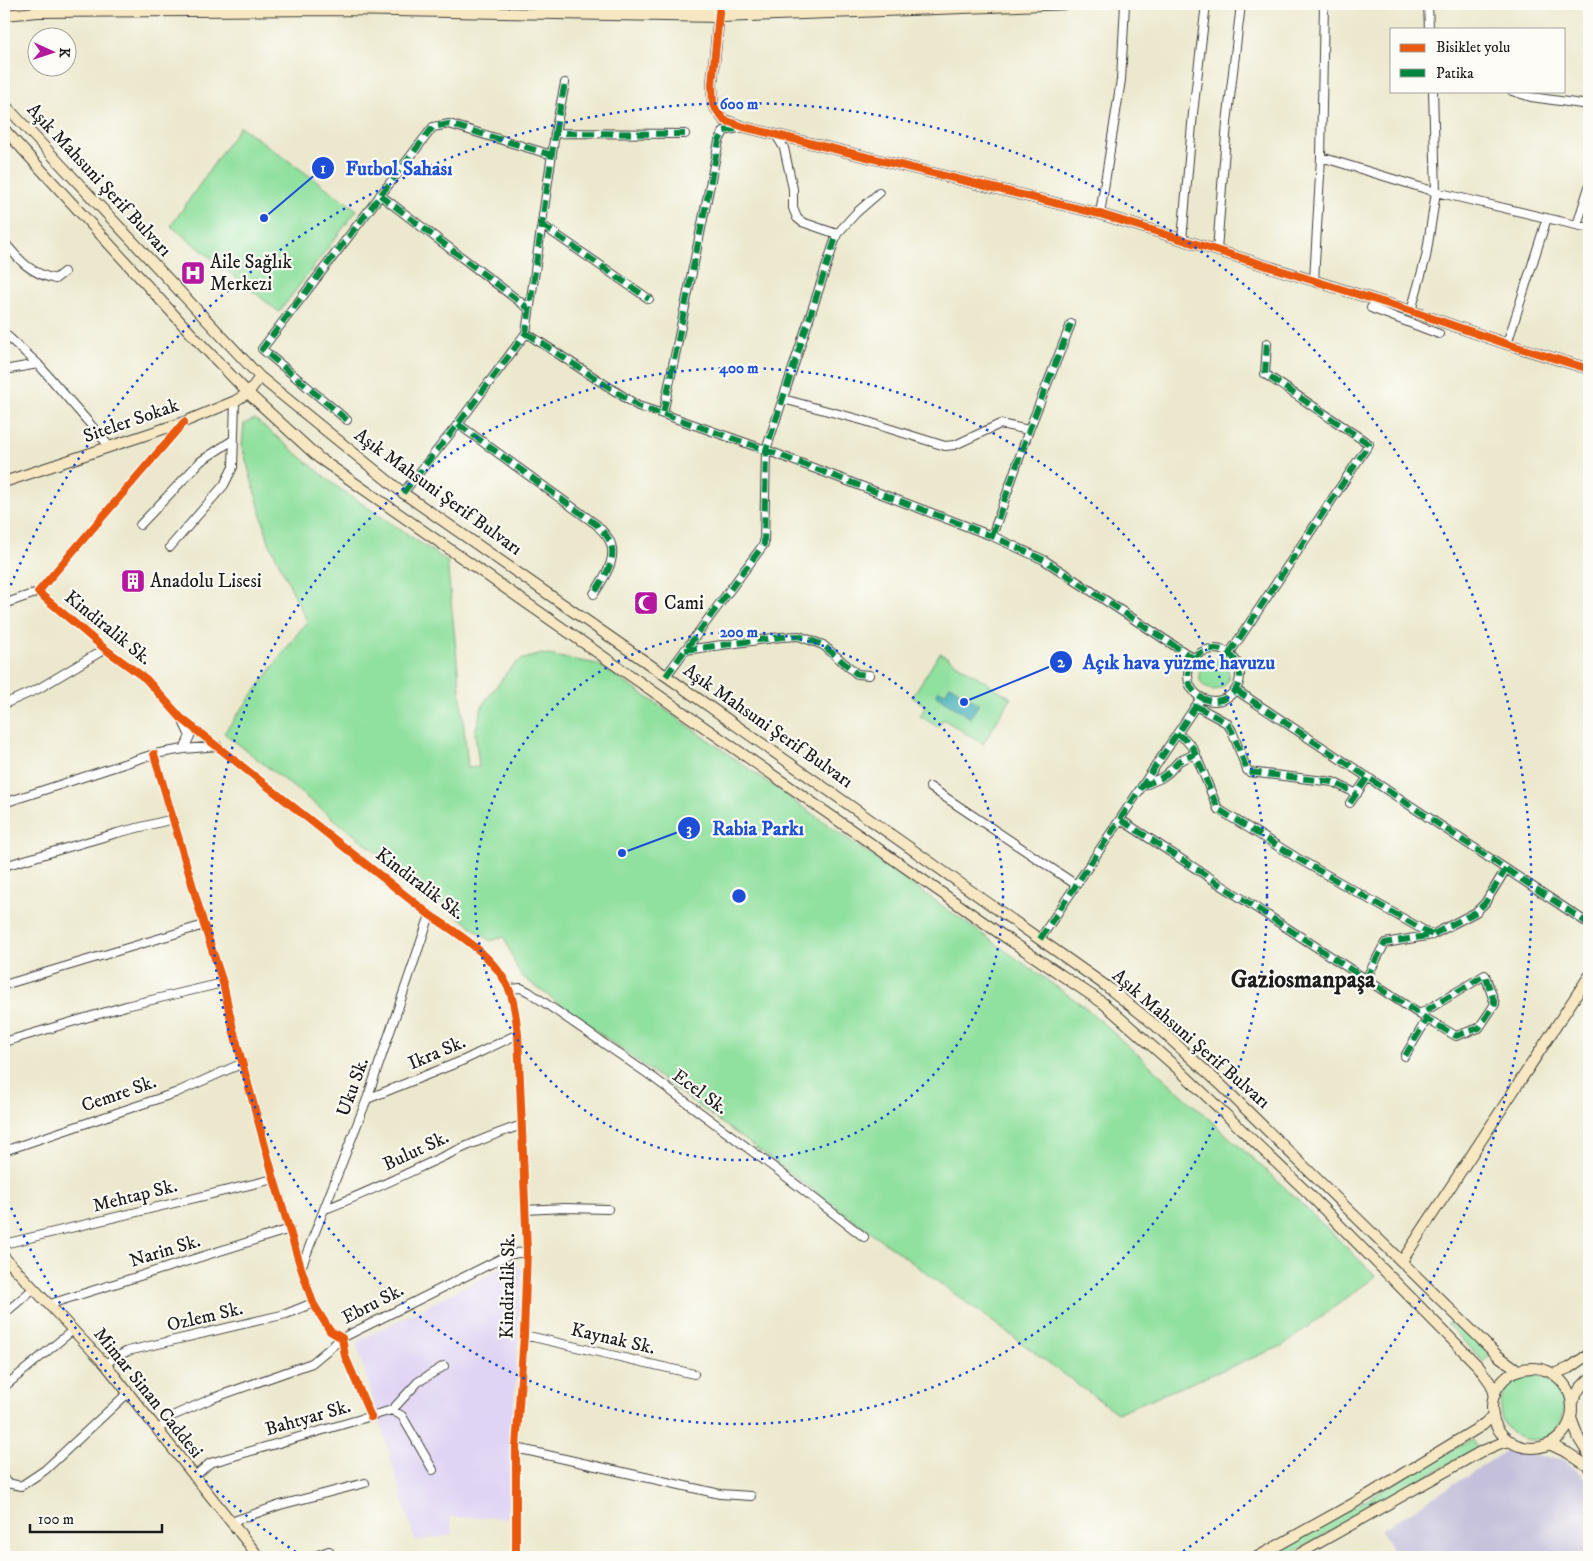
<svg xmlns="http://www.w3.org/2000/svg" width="1593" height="1561" font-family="'IM FELL DW Pica',serif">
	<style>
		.built { fill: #e0d4f4 }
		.industrial { fill: #c4c0db }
		.green { fill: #90e09f; stroke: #567e5e }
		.water { fill: #3bacb4; stroke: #2c6468 }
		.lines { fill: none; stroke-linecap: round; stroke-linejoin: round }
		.street-casing { stroke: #3b3b37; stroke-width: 10 }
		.secondary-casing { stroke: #3b3b37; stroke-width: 12 }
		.street { stroke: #fff; stroke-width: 8 }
		.secondary { stroke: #f7e8c3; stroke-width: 10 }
		.quiet { stroke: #00873e; stroke-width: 6; stroke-dasharray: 12 6; stroke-linecap: butt }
		.cycleway-casing { stroke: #fdfcf7; stroke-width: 11 }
		.cycleway { stroke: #e8590c; stroke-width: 8 }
		.ring { fill: none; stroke: #1d4ed8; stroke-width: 2.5; stroke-dasharray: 2.5 5 }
		.labels { text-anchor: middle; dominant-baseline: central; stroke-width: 4.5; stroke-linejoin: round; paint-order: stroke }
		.street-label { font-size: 19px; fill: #1c1c1c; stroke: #fdfcf7 }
		.poi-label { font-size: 19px; fill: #1c1c1c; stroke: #fdfcf7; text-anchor: start }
		.district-label { font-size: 24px; font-weight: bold; fill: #1c1c1c; stroke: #fdfcf7 }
		.centre { fill: #1d4ed8; stroke: #fdfcf7; stroke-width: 2.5 }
		.ring-label { font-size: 15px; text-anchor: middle; font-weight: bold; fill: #1d4ed8; stroke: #fdfcf7; stroke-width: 4.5; stroke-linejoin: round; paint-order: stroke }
		.leader { fill: none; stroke: #1d4ed8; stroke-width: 2 }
		.callout-dot { fill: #1d4ed8; stroke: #fdfcf7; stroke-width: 2 }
		.mark-label { font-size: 15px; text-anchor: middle; font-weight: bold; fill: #fff }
		.callout-label { font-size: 20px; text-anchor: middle; font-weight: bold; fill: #1d4ed8; stroke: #fdfcf7; stroke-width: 4.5; stroke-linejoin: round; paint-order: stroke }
	</style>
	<rect width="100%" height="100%" fill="#fdfcf7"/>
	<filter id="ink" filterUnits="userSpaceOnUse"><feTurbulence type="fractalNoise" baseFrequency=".02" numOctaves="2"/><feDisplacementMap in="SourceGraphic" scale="10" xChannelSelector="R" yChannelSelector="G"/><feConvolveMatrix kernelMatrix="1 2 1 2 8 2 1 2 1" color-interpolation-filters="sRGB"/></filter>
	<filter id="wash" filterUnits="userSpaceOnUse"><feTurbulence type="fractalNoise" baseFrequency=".0096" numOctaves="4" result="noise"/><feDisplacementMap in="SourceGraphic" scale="20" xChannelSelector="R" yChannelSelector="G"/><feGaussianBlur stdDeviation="1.12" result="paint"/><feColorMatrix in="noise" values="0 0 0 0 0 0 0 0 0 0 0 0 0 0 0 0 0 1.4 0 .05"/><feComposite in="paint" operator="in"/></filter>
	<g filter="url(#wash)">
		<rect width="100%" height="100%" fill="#ece8cd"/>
		<!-- built -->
		<path class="built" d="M 513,1262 L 522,1269 L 507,1518 L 450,1517 L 452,1535 L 415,1541 L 356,1342 Z"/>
		<!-- industrial -->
		<path class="industrial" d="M 1506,1451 L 1563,1459 L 1589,1482 L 1589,1557 L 1397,1557 L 1381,1530 Z"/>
		<!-- green -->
		<path class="green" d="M 240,126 L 357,210 L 279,312 L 171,226 Z
			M 255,419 L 336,486 L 447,561 L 468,768 L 479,767 L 475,732 L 483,704 L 508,671 L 520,660 L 542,654 L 598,664 L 676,717 L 1085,1007 L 1281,1184 L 1376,1276 L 1282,1346 L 1117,1413 L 520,975 L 504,937 L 490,941 L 224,733 L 307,621 L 269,542 L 242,446 L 244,424 Z
			M 940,653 L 1011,698 L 983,744 L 943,719 L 938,727 L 920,716 L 926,706 L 912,697 Z
			M1199 675a15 15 0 1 1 30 0a15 15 0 1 1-30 0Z
			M 1453,1318 L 1490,1355 L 1484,1362 L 1447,1324 Z
			M1500 1408a32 32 0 1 1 64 0a32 32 0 1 1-64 0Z
			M 1472,1439 L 1477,1448 L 1284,1557 L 1265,1557 Z"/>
		<!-- water -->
		<path class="water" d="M 950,685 L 979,704 L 970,718 L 936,695 L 939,690 L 945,693 Z"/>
	</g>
	<g filter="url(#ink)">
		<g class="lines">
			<defs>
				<path id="street" d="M 1428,4 L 1429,29
					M 1512,91 L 1531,97 L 1589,105
					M 555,133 L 565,83
					M 776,135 L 784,148 L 793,189 L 793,208 L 797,218 L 802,222 L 837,234 L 856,213 L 879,193
					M 1321,157 L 1436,192 L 1589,228
					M 380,195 L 528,308
					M 1100,214 L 1121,80 L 1125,4
					M 542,225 L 649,299
					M 1577,225 L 1589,187
					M 1182,240 L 1193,113 L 1206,4
					M 4,242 C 20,261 30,273 55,279 L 64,272
					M 1217,250 L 1227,123 L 1241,4
					M 1314,281 L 1321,157 L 1324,4
					M 1371,308 L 1439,334
					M 1411,311 L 1426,257 L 1436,192 L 1433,91
					M 4,333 L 38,364 L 110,447
					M 526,333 L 638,406 L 663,414 L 719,141 L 724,131 L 743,127
					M 1507,344 L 1547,218
					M 4,370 L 38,364
					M 783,399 L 865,421 L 945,446 L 955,445 L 1000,424 L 1029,430
					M 663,414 L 766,450 L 992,536 L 1044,560 L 1193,658
					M 347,420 L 262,349 L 433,127 L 449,124 L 552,155
					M 184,422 L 38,592 L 105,649 L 146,679 L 181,718 L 430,915 C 458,934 495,956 509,989 C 515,1003 516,1019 518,1034 L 527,1251 L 524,1335 L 516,1448 L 516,1557
					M 458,424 L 597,525 C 600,529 605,533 608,538 C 620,557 604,577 594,594
					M 403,493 L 458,424 L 526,333 L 555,133 L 685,134
					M 140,525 L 201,461 L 233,440
					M 992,536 L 1029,430 L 1071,324
					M 170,547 L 224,485 L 233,467 L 235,401
					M 4,604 L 38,592
					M1188 675a26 26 0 1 1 52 0a26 26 0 1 1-52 0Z
					M 685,650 L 781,637 L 799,636 L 823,645 L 857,674 L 869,675
					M 1229,654 L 1369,444 L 1265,374 L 1267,343
					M 666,676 L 764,544 L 766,450 L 837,234
					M 1236,690 L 1589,924
					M 4,704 L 38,689 L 105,649
					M 1196,706 L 1227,723 L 1232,731 L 1247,770 L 1249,772 L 1333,782 L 1357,794
					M 182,719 L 190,736 L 184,749
					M 1177,734 L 1185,739 L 1193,748 L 1218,809 L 1297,858 L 1432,935
					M 154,754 L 204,925 L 223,983 L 233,1029 L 274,1179 L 301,1268 L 313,1303 L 330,1331 L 342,1338 L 345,1356 L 371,1417
					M 1143,786 L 1161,778 L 1168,773 L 1179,761 L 1195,754
					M 930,787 L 1075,884
					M 4,803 L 154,754 L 184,749 L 218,746
					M 1350,803 L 1368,777
					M 1121,820 L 1427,1019 L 1456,1036 L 1479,1028 L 1495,1004 L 1485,975 L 1420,1014
					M 4,866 L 117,833 L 173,819
					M 1040,939 L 1201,698
					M 1366,979 L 1385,943 L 1432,935 L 1476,912 L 1485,903 L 1506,869
					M 4,985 L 204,925
					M 509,989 L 521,988 L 529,992 L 651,1076 L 780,1172 L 864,1237
					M 4,1042 L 126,1006 L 223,983
					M 1405,1056 L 1427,1019
					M 367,1099 L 464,1060 L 518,1034
					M 4,1151 L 175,1093 L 243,1063
					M 325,1209 C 392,1184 454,1147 522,1125
					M 525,1210 L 564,1208 L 608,1209
					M 4,1244 L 274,1179
					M 301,1268 L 367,1099 L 430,915
					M 50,1304 L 290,1229
					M 4,1314 L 33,1289
					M 524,1335 L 694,1374
					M 106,1365 L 112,1359 L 128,1351 L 286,1314 L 313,1303
					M 4,1387 L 73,1330
					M 392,1410 L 418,1382 L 444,1366
					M 158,1431 L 170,1417 L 213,1398 L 312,1363 L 342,1338 L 508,1255 L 527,1251
					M 516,1448 L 720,1494 L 751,1496
					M 194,1477 L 210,1463 L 392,1410 L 402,1416 L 433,1470
					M 4,1479 L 7,1483 L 21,1486 L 45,1470 L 129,1392
					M 231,1522 L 280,1505 L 365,1483
					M 312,1557 L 329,1551"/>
				<path id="secondary" d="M 542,4 L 720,7 L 859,4
					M 720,4 L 712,84 L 713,105 L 724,120 L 744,127 L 1100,214 L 1411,311 L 1507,344 L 1589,369
					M 4,15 L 38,12 L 343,10 L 720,17 L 1072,4
					M 4,104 L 260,377 L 403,493 L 666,676 L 1106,986 L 1155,1025 L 1220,1084 L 1497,1355 L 1518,1370
					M 4,129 L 197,340 L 248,393 L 319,458 L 999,933 L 1103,1003 L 1177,1068 L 1310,1195 L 1479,1367 L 1491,1384 L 1495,1395
					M 4,482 L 184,422 L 235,401 L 248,393 L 260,377
					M 4,1257 L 106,1365 L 259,1557
					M 1402,1261 L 1589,976
					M1492 1408a40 40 0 1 1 80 0a40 40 0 1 1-80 0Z
					M 1554,1374 L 1569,1368 L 1589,1354
					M 1572,1402 L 1580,1388 L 1589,1379
					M 1571,1418 L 1579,1439 L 1589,1455
					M 1549,1444 L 1568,1453 L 1589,1467
					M 1257,1557 L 1363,1498 L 1483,1425 L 1493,1415
					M 1294,1557 L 1480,1452 L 1501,1443 L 1511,1441"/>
			</defs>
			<!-- street casing -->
			<use href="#street" class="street-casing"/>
			<!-- secondary casing -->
			<use href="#secondary" class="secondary-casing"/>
			<!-- street -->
			<use href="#street" class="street"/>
			<!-- secondary -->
			<use href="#secondary" class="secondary"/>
			<!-- quiet -->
			<path class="quiet" d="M 555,133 L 565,83
				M 380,195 L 528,308
				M 542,225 L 649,299
				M 526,333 L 638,406 L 663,414 L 719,141 L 724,131 L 741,128
				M 663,414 L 766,450 L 992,536 L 1044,560 L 1193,658
				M 347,420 L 262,349 L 433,127 L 449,124 L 552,155
				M 458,424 L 597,525 C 600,529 605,533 608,538 C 620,557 604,577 594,594
				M 403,493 L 458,424 L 526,333 L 555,133 L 685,134
				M 992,536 L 1029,430 L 1071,324
				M1188 675a26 26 0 1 1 52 0a26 26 0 1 1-52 0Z
				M 685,650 L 781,637 L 799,636 L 823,645 L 857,674 L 869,675
				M 1229,654 L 1369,444 L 1265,374 L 1267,343
				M 666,676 L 764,544 L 766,450 L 837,234
				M 1236,690 L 1589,924
				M 1196,706 L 1227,723 L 1232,731 L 1247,770 L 1249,772 L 1333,782 L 1357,794
				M 1177,734 L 1185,739 L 1193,748 L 1218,809 L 1297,858 L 1432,935
				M 1143,786 L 1161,778 L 1168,773 L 1179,761 L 1195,754
				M 1350,803 L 1368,777
				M 1121,820 L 1427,1019 L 1456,1036 L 1479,1028 L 1495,1004 L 1485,975 L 1420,1014
				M 1040,939 L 1201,698
				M 1366,979 L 1385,943 L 1432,935 L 1476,912 L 1485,903 L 1506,869
				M 1405,1056 L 1427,1019"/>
			<defs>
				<path id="cycleway" d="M 720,4 L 712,84 L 713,105 L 724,120 L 744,127 L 1100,214 L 1411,311 L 1507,344 L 1589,369
					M 184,422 L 38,592 L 105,649 L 146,679 L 181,718 L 430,915 C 458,934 495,956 509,989 C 515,1003 516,1019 518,1034 L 527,1251 L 524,1335 L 516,1448 L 516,1557
					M 154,754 L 204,925 L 223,983 L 233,1029 L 274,1179 L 301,1268 L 313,1303 L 330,1331 L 342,1338 L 345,1356 L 371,1417"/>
			</defs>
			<!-- cycleway casing -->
			<use href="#cycleway" class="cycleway-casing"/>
			<!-- cycleway -->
			<use href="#cycleway" class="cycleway"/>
		</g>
	</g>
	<!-- distance rings -->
	<g class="ring">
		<circle cx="739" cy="896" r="264"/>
		<circle cx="739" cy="896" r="528"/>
		<path d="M302 1556A792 792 0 0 1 5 1193M5 599A792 792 0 1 1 1176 1556"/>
	</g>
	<!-- icons -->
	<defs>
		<symbol id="hospital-square" viewBox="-11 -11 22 22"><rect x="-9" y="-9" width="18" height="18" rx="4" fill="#b5179e" stroke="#fdfcf7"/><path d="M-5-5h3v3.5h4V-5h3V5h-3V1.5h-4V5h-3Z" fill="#fff"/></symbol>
		<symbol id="building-square" viewBox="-11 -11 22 22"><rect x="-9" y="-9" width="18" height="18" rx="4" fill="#b5179e" stroke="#fdfcf7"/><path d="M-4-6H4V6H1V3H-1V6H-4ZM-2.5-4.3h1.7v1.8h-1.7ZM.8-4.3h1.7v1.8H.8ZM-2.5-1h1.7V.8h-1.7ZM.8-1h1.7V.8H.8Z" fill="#fff"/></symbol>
		<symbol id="mosque-square" viewBox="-11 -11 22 22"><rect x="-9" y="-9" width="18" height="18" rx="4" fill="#b5179e" stroke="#fdfcf7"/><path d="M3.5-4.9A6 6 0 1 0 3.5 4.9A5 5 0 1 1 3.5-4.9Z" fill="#fff"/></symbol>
	</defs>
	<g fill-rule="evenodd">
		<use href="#hospital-square" x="179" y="259" width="28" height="28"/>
		<use href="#building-square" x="119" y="567" width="28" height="28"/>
		<use href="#mosque-square" x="632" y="589" width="28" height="28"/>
	</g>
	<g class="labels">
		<!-- street labels -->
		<g class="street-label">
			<text transform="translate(99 180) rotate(47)">Aşık Mahsuni Şerif Bulvarı</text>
			<text transform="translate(131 421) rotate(-19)">Siteler Sokak</text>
			<text transform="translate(438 492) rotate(36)">Aşık Mahsuni Şerif Bulvarı</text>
			<text transform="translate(108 628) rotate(39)">Kindiralik Sk.</text>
			<text transform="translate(768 726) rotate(35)">Aşık Mahsuni Şerif Bulvarı</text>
			<text transform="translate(420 884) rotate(37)">Kindiralik Sk.</text>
			<text transform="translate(1191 1039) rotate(41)">Aşık Mahsuni Şerif Bulvarı</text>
			<text transform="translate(437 1053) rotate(-23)">Ikra Sk.</text>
			<text transform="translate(353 1087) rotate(-70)">Uku Sk.</text>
			<text transform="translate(700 1092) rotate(36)">Ecel Sk.</text>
			<text transform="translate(119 1094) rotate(-19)">Cemre Sk.</text>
			<text transform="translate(416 1151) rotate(-25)">Bulut Sk.</text>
			<text transform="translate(135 1196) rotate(-14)">Mehtap Sk.</text>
			<text transform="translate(165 1251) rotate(-17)">Narin Sk.</text>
			<text transform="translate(508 1286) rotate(-89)">Kindiralik Sk.</text>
			<text transform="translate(373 1304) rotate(-27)">Ebru Sk.</text>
			<text transform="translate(205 1317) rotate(-13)">Ozlem Sk.</text>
			<text transform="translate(613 1339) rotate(13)">Kaynak Sk.</text>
			<text transform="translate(148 1393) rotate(51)">Mimar Sinan Caddesi</text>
			<text transform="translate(308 1418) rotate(-16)">Bahtyar Sk.</text>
		</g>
		<!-- poi labels -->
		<g class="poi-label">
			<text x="210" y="262">Aile Sağlık<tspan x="210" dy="22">Merkezi</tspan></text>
			<text x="150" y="581">Anadolu Lisesi</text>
			<text x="664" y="603">Cami</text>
		</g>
		<!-- district labels -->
		<g class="district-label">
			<text x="1303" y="980">Gaziosmanpaşa</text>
		</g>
	</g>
	<circle cx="739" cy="896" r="8" class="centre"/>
	<g class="ring-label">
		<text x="739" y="109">600 m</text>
		<text x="739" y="373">400 m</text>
		<text x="739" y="637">200 m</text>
	</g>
	<!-- callouts -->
	<path class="leader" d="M264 218L323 168M964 702L1061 662M622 853L689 828"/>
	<g class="callout-dot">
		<circle cx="264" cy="218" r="5"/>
		<circle cx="964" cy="702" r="5"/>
		<circle cx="622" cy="853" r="5"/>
		<circle cx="323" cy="168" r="12"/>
		<circle cx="1061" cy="662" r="12"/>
		<circle cx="689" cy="828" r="12"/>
	</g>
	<g class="mark-label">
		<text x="323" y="173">1</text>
		<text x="1061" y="667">2</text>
		<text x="689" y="834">3</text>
	</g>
	<g class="callout-label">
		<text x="399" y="175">Futbol Sahası</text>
		<text x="1179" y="669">Açık hava yüzme havuzu</text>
		<text x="758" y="835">Rabia Parkı</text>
	</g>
	<!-- margin -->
	<rect width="1593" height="1561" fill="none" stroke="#fdfcf7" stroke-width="20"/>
	<!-- legend -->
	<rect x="1390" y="28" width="175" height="65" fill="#fdfcf7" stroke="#a3a29f"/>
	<rect x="1400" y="44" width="25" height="8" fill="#e8590c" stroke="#a3a29f"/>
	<text x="1436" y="52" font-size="15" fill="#1c1c1c">Bisiklet yolu</text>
	<rect x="1400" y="69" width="25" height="8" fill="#00873e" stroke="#a3a29f"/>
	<text x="1436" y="78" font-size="15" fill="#1c1c1c">Patika</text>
	<!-- north arrow -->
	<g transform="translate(52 52) rotate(93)"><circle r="24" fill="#fdfcf7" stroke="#a3a29f"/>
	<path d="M0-4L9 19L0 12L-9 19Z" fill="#b5179e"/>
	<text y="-8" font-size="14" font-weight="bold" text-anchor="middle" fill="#1c1c1c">K</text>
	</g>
	<!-- scale -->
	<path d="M30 1524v8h132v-8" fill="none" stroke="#1c1c1c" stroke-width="2.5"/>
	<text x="38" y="1524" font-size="15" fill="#1c1c1c" stroke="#fdfcf7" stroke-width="4" paint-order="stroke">100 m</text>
</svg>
